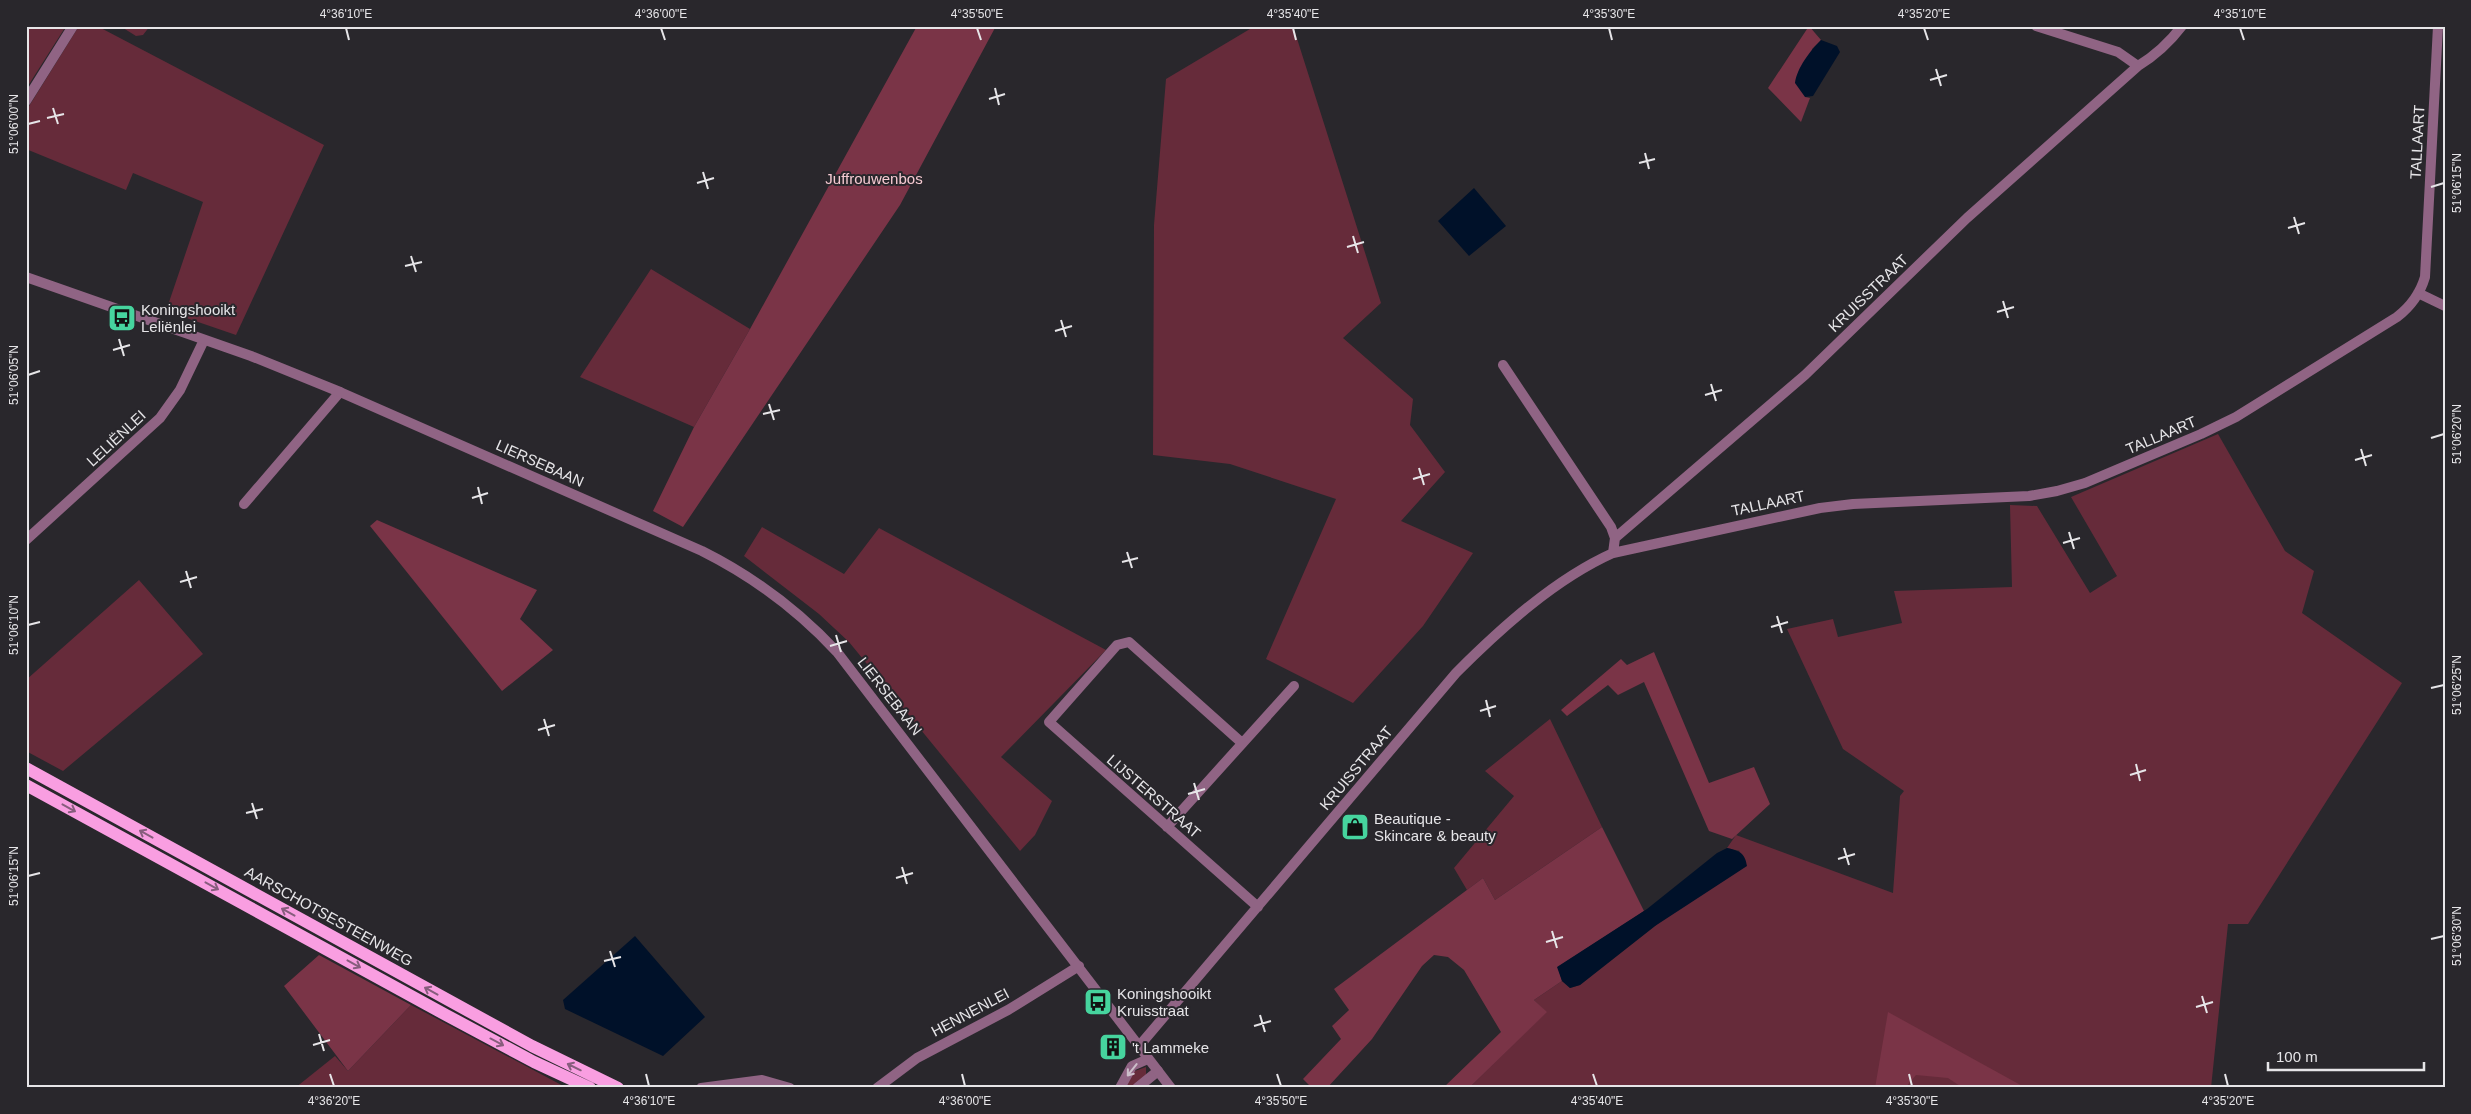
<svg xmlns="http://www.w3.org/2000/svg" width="2471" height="1114" font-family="Arial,sans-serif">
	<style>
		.green { fill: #662b3a }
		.forest { fill: #7a3447 }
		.water { fill: #001129 }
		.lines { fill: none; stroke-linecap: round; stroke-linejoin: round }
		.minor { stroke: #906484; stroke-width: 10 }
		.tertiary { stroke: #906484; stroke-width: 10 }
		.primary { stroke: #f99ee1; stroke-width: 12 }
		.oneway { stroke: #875d7d }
		.oneway2 { stroke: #ccbeca }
		.ticks { fill: none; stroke: #e6e5e8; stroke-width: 2 }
		.labels { text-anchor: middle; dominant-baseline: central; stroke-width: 4; stroke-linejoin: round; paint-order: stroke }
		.street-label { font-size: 15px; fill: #e6e5e8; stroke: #29272c }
		.park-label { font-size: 15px; fill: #f6cad2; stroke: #29272c }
		.poi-label { font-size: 15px; fill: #e6e5e8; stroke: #29272c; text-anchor: start }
		.neatline { fill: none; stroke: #e6e5e8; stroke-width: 2 }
		.ticks-label { font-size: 12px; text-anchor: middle; fill: #e6e5e8 }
	</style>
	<rect width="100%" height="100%" fill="#29272c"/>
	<!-- green -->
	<path class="green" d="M 26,26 L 66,26 L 26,89 Z
		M 79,26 L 97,26 L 324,145 L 236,335 L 166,311 L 203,202 L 133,173 L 126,190 L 26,149 L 26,111 Z
		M 120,26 L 150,26 L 143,35 L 136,36 Z
		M 1255,26 L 1293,26 L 1381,303 L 1343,338 L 1413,399 L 1410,425 L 1445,472 L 1401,521 L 1473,553 L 1423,626 L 1353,703 L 1266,659 L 1336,499 L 1230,464 L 1153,455 L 1154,225 L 1166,79 Z
		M 651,269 L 750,329 L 694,427 L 580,377 Z
		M 2218,434 L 2285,551 L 2314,571 L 2302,613 L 2402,683 L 2248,924 L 2228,924 L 2211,1088 L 1469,1088 L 1546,1012 L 1534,1000 L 1562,981 L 1570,988 L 1580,985 L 1655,926 L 1740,851 L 1727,848 L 1736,835 L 1893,893 L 1900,796 L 1904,791 L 1843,749 L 1787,629 L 1833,619 L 1838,637 L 1902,623 L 1894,591 L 2012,587 L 2010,505 L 2037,506 L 2090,593 L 2117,576 L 2071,497 Z
		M 762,527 L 844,574 L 879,528 L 1106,650 L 1001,757 L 1052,801 L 1035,835 L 1020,851 L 849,642 L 819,614 L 744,556 Z
		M 139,580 L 203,654 L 63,771 L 26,751 L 26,680 Z
		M 1550,719 L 1602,827 L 1495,900 L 1483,878 L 1467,890 L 1454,868 L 1514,796 L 1485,771 Z
		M 411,1005 L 567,1088 L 295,1088 L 335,1056 L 348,1071 Z
		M 1146,1067 L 1146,1077 L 1133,1087 L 1126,1087 L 1132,1072 Z"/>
	<!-- forest -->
	<path class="forest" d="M 917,26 L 996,26 L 900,205 L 683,527 L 653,511 L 694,427 L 750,329 Z
		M 1809,26 L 1821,40 L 1812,49 L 1805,97 L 1810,98 L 1801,122 L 1768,88 Z
		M 377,520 L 537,590 L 520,619 L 553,650 L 502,691 L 370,526 Z
		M 1654,652 L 1709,783 L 1754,767 L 1770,804 L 1732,839 L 1709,831 L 1644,682 L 1618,695 L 1608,685 L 1567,716 L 1561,710 L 1621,659 L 1627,665 Z
		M 1602,827 L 1644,911 L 1558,967 L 1562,981 L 1534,1000 L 1547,1012 L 1469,1088 L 1443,1088 L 1501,1032 L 1464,970 L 1448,957 L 1434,955 L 1422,966 L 1372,1039 L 1327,1088 L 1312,1088 L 1303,1079 L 1341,1039 L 1332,1026 L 1349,1010 L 1334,989 L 1483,878 L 1495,900 Z
		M 319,955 L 411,1005 L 348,1071 L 284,986 Z
		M 1888,1012 L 2026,1088 L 1963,1088 L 1948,1078 L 1916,1075 L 1905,1088 L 1875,1088 Z"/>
	<!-- water -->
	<path class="water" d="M 1821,40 L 1837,46 L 1840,52 L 1813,96 L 1805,97 L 1795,83 C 1797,68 1810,51 1821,40 Z
		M 1474,188 L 1506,226 L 1469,256 L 1438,221 Z
		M 1727,848 C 1740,851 1745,853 1747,866 L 1655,926 L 1580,985 L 1570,988 L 1562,981 L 1557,967 L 1647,909 L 1717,853 Z
		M 635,936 L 705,1017 L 663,1056 L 565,1009 L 563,1000 Z"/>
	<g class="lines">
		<!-- minor -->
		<path class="minor" d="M 2036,26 L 2118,52 L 2138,66
			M 26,101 L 73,26
			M 2418,293 L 2445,306
			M 1503,365 L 1611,527 L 1615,538
			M 244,504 L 340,392
			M 26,540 L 160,418 L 180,390 L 204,340
			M 1613,553 L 1820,508 L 1853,504 L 2029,496 L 2057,491 L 2085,483 L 2201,434 L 2236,417 L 2397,317 C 2410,307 2420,294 2425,277 L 2438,26
			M 1242,743 L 1129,642 L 1117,645 L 1049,722 L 1258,907
			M 1167,827 L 1294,686
			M 1140,1045 L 1456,673 C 1501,628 1555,579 1613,553 L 1615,538 L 1805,375 L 1967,218 L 2138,66 C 2156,55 2169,43 2182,26
			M 701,1088 L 762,1080 L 790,1088
			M 877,1088 L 917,1058 L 1008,1010 L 1079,966
			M 1120,1088 L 1132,1066 L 1148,1059
			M 1137,1088 L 1158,1071"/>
		<!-- tertiary -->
		<path class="tertiary" d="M 26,277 L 251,356 L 340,392 L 702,551 C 754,577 797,609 837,652 L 1171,1088"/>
		<!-- primary -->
		<path class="primary" d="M 26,768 L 532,1046 L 618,1088
			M 26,785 L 446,1015 L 534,1062 L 590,1088"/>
	</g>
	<!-- one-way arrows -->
	<defs><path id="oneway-shaft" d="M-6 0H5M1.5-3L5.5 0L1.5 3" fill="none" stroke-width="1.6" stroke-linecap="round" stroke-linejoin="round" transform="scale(1.25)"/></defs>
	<g class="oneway">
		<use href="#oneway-shaft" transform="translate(69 808) rotate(29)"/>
		<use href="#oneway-shaft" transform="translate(146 834) rotate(-151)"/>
		<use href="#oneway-shaft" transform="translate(212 886) rotate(29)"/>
		<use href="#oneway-shaft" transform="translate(288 912) rotate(-151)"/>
		<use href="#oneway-shaft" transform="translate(354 964) rotate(29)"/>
		<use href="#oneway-shaft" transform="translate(431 991) rotate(-151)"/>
		<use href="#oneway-shaft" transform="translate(497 1042) rotate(28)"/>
		<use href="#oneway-shaft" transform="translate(574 1067) rotate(-154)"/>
	</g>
	<use class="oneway2" href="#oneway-shaft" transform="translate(1132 1070) rotate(128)"/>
	<!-- ticks -->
	<path class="ticks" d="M 346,28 L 349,40M 661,28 L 665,40M 977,28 L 981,40M 1293,28 L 1296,40M 1609,28 L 1612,40M 1924,28 L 1928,40M 2240,28 L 2244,40M 1936,69 L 1941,86M 1930,80 L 1947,75M 995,88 L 999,105M 989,99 L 1005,94M 53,108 L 58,124M 47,118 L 64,114M 28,124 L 40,121M 1645,153 L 1649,169M 1639,163 L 1655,159M 703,172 L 708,189M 697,183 L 714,178M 2431,187 L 2444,183M 2294,217 L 2299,234M 2288,228 L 2305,223M 1353,236 L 1358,253M 1347,247 L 1364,242M 411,256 L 416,272M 405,266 L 422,262M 2003,301 L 2008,318M 1997,312 L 2014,307M 1061,320 L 1066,337M 1055,331 L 1072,326M 119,339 L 124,356M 113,350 L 130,345M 28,375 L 40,371M 1711,384 L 1716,401M 1705,395 L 1722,390M 769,404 L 774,420M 763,414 L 780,410M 2431,438 L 2444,434M 2361,449 L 2366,466M 2355,460 L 2372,455M 1419,468 L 1424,485M 1413,479 L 1430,474M 478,487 L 482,504M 472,498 L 488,493M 2069,532 L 2074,549M 2063,543 L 2080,538M 1127,552 L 1132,568M 1122,562 L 1138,558M 186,571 L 191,588M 180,582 L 197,577M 1777,616 L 1782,633M 28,625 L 40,622M 1771,627 L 1788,622M 836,635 L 841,652M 830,646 L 847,641M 2431,688 L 2444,685M 1486,700 L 1490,717M 1480,711 L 1496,706M 544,719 L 549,736M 538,730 L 555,725M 2136,764 L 2140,781M 2130,775 L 2146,770M 1194,783 L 1199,800M 1188,794 L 1205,789M 252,803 L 257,819M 246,813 L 263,809M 1844,848 L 1849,865M 1838,859 L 1855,854M 902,867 L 907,884M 28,876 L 40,873M 896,878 L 913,873M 1552,931 L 1557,948M 2431,939 L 2444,936M 1546,942 L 1563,937M 610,951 L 615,967M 604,961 L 621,957M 2202,996 L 2207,1013M 2196,1007 L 2213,1002M 1260,1015 L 1265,1032M 1254,1026 L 1271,1021M 319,1034 L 324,1051M 313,1045 L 330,1040M 330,1074 L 334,1086M 646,1074 L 649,1086M 962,1074 L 965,1086M 1277,1074 L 1281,1086M 1593,1074 L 1597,1086M 1909,1074 L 1912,1086M 2225,1074 L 2228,1086"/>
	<!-- icons -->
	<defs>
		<symbol id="bus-square" viewBox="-11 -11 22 22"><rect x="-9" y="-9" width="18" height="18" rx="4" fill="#46d49e" stroke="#29272c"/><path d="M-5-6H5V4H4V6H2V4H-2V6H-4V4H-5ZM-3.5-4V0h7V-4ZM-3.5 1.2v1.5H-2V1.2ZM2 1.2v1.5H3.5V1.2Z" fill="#111"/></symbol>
		<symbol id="shop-square" viewBox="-11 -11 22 22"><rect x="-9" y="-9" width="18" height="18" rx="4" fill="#46d49e" stroke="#29272c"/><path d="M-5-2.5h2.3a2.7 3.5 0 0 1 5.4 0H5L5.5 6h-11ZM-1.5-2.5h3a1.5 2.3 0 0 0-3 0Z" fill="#111"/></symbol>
		<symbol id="building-square" viewBox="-11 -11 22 22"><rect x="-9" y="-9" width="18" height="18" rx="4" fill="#46d49e" stroke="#29272c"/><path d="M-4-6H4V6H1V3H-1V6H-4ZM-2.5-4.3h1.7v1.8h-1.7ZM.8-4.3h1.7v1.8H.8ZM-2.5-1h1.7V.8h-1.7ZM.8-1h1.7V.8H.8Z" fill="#111"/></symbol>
	</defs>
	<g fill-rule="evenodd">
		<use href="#bus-square" x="106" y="302" width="32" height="32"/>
		<use href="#shop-square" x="1339" y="811" width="32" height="32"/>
		<use href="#bus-square" x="1082" y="986" width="32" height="32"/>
		<use href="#building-square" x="1097" y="1031" width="32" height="32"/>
	</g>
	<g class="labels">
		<!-- street labels -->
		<g class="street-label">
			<text transform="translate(2417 142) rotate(-87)">TALLAART</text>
			<text transform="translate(1868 293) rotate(-44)">KRUISSTRAAT</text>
			<text transform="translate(2161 435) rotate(-23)">TALLAART</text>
			<text transform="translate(116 438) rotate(-43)">LELIËNLEI</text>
			<text transform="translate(540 463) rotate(24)">LIERSEBAAN</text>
			<text transform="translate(1768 503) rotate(-12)">TALLAART</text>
			<text transform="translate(890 696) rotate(52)">LIERSEBAAN</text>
			<text transform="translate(1356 768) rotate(-50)">KRUISSTRAAT</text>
			<text transform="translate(1154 796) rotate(41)">LIJSTERSTRAAT</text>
			<text transform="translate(329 916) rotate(29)">AARSCHOTSESTEENWEG</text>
			<text transform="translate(970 1012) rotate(-28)">HENNENLEI</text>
		</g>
		<!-- park labels -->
		<g class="park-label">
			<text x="874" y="178">Juffrouwenbos</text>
		</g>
		<!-- poi labels -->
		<g class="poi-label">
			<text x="141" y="309">Koningshooikt<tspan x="141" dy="17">Leliënlei</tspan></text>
			<text x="1374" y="818">Beautique -<tspan x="1374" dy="17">Skincare &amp; beauty</tspan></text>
			<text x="1117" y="993">Koningshooikt<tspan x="1117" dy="17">Kruisstraat</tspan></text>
			<text x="1132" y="1047">'t Lammeke</text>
		</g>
	</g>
	<!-- border -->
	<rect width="2471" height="1114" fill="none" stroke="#29272c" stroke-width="55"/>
	<!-- scale -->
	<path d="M2268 1062v8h156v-8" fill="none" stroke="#e6e5e8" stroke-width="2.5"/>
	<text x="2276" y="1062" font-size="15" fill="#e6e5e8" stroke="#29272c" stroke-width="4" paint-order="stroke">100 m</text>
	<rect x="28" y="28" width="2416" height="1058" class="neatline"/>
	<g class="ticks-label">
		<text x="346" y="18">4°36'10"E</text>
		<text x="661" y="18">4°36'00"E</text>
		<text x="977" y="18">4°35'50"E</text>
		<text x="1293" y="18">4°35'40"E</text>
		<text x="1609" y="18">4°35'30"E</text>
		<text x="1924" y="18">4°35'20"E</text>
		<text x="2240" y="18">4°35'10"E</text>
		<text transform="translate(14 124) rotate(-90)" y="4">51°06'00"N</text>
		<text transform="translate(2457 183) rotate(-90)" y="4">51°06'15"N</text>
		<text transform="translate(14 375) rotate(-90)" y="4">51°06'05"N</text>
		<text transform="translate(2457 434) rotate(-90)" y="4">51°06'20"N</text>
		<text transform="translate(14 625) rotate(-90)" y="4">51°06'10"N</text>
		<text transform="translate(2457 685) rotate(-90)" y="4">51°06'25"N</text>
		<text transform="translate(14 876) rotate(-90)" y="4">51°06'15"N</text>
		<text transform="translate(2457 936) rotate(-90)" y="4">51°06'30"N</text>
		<text x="334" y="1105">4°36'20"E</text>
		<text x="649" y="1105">4°36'10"E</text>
		<text x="965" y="1105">4°36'00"E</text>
		<text x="1281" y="1105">4°35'50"E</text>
		<text x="1597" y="1105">4°35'40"E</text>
		<text x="1912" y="1105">4°35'30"E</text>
		<text x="2228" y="1105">4°35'20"E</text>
	</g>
</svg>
